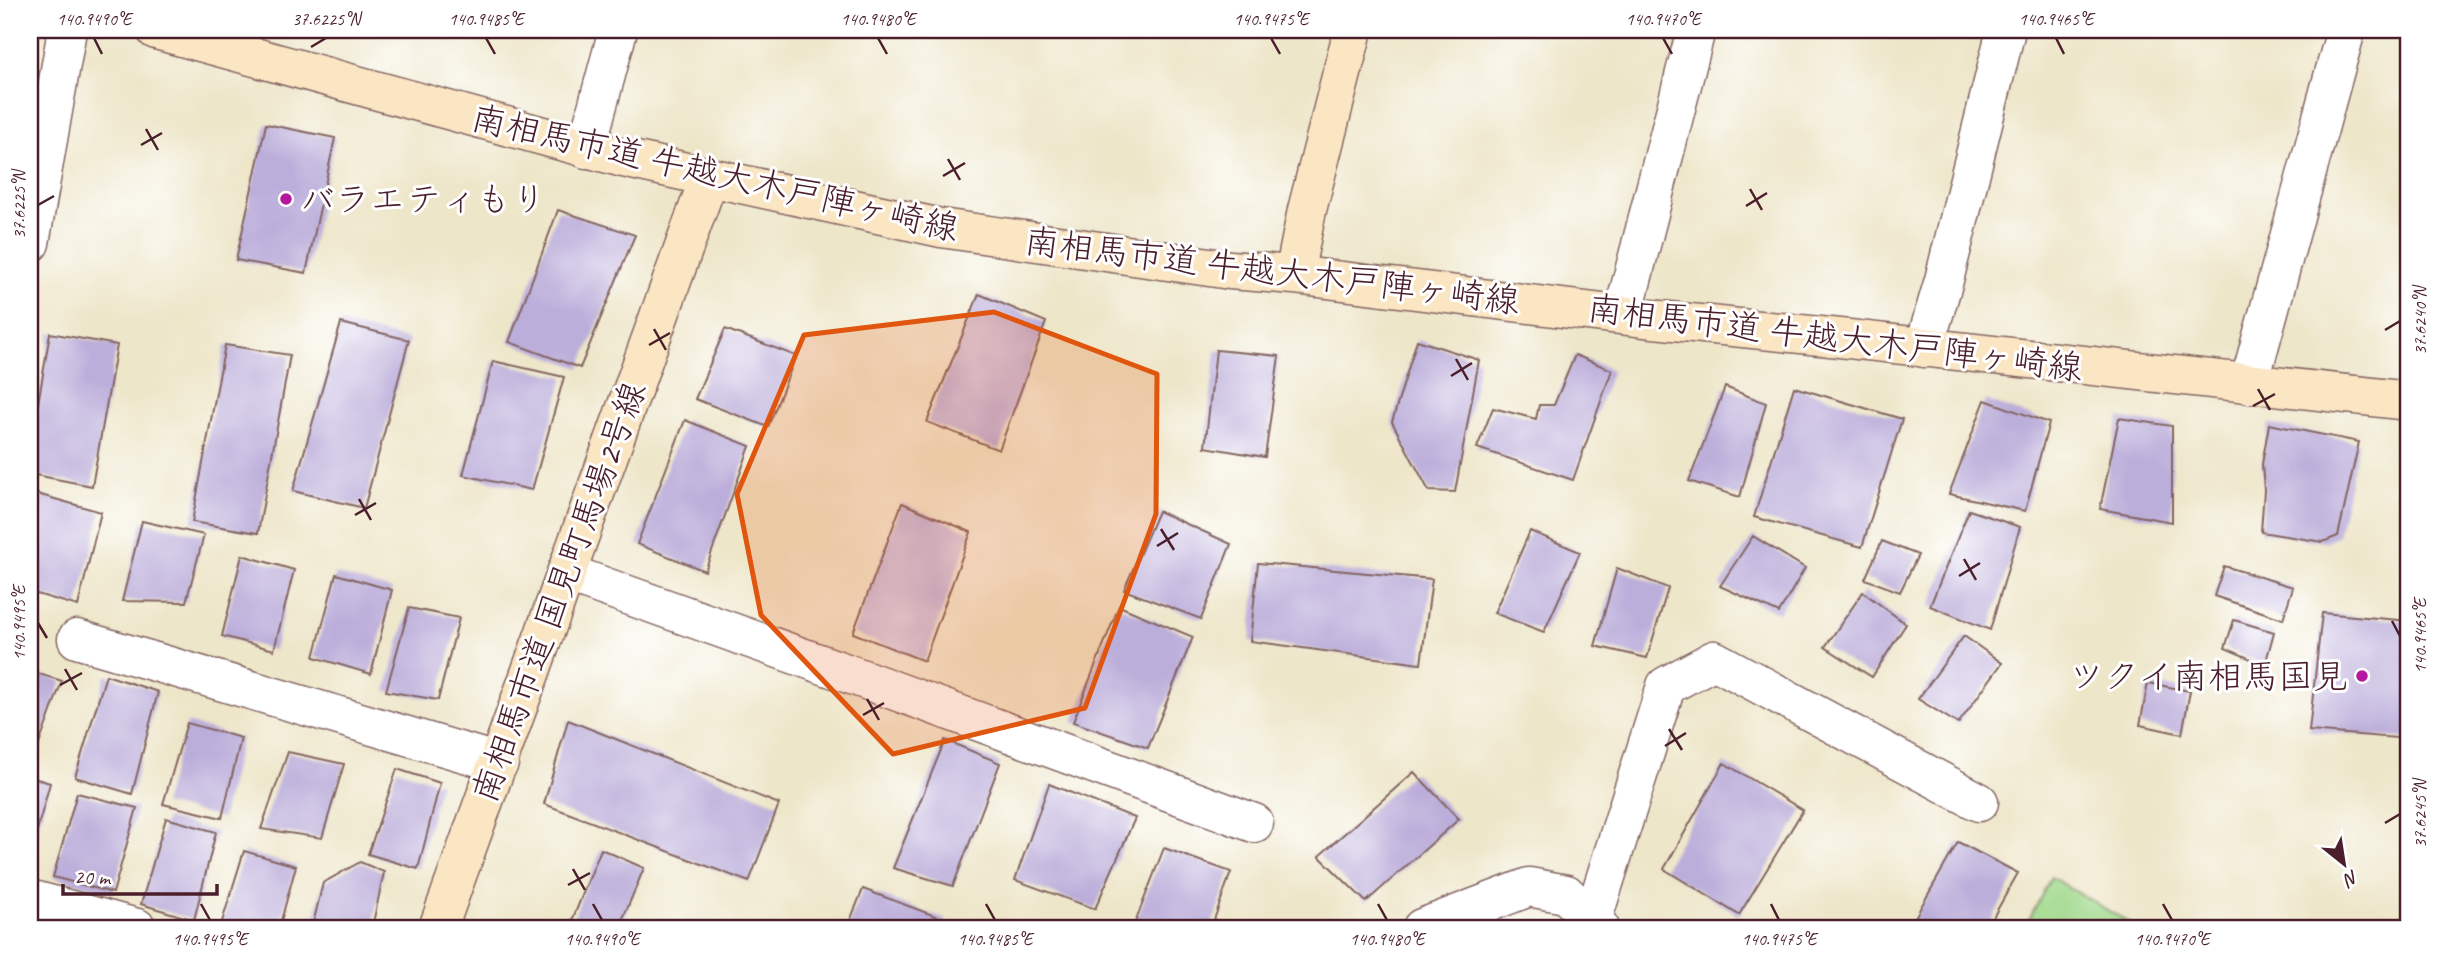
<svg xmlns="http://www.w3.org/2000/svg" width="2439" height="958" font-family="Caveat,'Klee One',sans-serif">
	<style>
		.green { fill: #a0d98c; stroke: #757c5c; stroke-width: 2 }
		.building { fill: #bcaeda }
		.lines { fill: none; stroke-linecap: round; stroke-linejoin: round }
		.street-casing { stroke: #836562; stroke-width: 41 }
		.secondary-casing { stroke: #836562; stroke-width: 41 }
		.street { stroke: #fff; stroke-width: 38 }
		.secondary { stroke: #fbe6c4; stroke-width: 38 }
		.marked { fill: #e0560e; fill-opacity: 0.2; stroke: #e0560e; stroke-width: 5; stroke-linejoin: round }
		.ticks { fill: none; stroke: #4a1f2b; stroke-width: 2.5 }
		.poi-dot { fill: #b5179e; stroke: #fff; stroke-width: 2.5 }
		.labels { text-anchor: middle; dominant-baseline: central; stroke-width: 6; stroke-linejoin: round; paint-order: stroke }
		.street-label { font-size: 35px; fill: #4a1f2b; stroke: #fff }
		.poi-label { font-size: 35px; fill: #4a1f2b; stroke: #fff; text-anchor: start }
		.neatline { fill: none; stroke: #4a1f2b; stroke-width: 2.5 }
		.ticks-label { font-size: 18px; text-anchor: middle; fill: #4a1f2b }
	</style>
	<rect width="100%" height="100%" fill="#fff"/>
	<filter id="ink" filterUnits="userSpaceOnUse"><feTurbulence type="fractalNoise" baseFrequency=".0143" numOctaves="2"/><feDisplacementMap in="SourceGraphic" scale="14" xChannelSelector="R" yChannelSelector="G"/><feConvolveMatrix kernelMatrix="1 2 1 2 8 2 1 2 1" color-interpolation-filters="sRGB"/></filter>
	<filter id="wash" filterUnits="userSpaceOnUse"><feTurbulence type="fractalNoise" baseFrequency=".00686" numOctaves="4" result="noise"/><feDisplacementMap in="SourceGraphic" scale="28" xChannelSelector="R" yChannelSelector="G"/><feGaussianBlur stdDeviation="1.57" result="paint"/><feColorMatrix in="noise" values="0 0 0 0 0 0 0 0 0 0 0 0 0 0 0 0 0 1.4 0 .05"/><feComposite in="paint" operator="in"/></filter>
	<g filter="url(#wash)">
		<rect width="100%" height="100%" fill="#eee6c9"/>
		<!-- green -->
		<path class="green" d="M 2051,877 L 2138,928 L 2025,928 Z"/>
		<g id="blocks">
			<!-- building -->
			<path class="building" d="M 266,124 L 335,138 L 306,273 L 236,260 Z
				M 558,210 L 635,235 L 580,368 L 509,342 Z
				M 979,294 L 1046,322 L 999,450 L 927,422 Z
				M 341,323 L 409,340 L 364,508 L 293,491 Z
				M 725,329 L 796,356 L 768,427 L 695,399 Z
				M 50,333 L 117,345 L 92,486 L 30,474 L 30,451 Z
				M 1417,340 L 1479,360 L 1455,492 L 1429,491 L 1392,422 Z
				M 225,345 L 290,355 L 258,533 L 192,522 Z
				M 1216,350 L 1279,356 L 1265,457 L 1205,447 Z
				M 1575,355 L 1612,370 L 1573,480 L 1477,448 L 1493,408 L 1536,419 L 1539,405 L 1554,405 Z
				M 493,361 L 564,377 L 532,490 L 463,475 Z
				M 1725,387 L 1766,403 L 1740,497 L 1689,481 Z
				M 1794,387 L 1902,419 L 1862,547 L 1754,517 Z
				M 1985,400 L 2049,423 L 2025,511 L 1949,494 Z
				M 2119,418 L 2172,426 L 2172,522 L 2100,509 Z
				M 685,420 L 750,446 L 705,571 L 637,544 Z
				M 2269,424 L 2359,442 L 2338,536 L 2323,542 L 2261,532 L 2264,490 L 2262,464 Z
				M 30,492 L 101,512 L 78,606 L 30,592 Z
				M 902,503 L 971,532 L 924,661 L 853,633 Z
				M 1969,510 L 2020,527 L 1990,630 L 1930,606 Z
				M 1158,511 L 1231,544 L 1201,619 L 1124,590 Z
				M 142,521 L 204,535 L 186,602 L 122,601 Z
				M 1530,531 L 1580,552 L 1544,632 L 1494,613 Z
				M 1753,536 L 1805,568 L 1779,613 L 1720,586 Z
				M 1882,541 L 1918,555 L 1900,592 L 1865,579 Z
				M 242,555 L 294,570 L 274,650 L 222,636 Z
				M 1258,563 L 1432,579 L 1421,664 L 1250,641 Z
				M 2224,566 L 2293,587 L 2283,619 L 2214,596 Z
				M 1617,568 L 1668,588 L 1647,658 L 1595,646 Z
				M 336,574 L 392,590 L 371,674 L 314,657 Z
				M 1863,592 L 1906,624 L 1872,677 L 1825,647 Z
				M 1119,606 L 1193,637 L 1148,748 L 1073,722 Z
				M 409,608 L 459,618 L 438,700 L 386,691 Z
				M 2322,613 L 2409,621 L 2409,739 L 2309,731 Z
				M 2234,620 L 2274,632 L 2265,665 L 2225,648 Z
				M 1964,636 L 2002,663 L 1958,724 L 1918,699 Z
				M 30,671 L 62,681 L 30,769 Z
				M 106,675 L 158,692 L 132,794 L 75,777 Z
				M 2148,683 L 2190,691 L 2182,734 L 2140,725 Z
				M 568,720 L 779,804 L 749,882 L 544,804 Z
				M 187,723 L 241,738 L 222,818 L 163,804 Z
				M 945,740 L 1000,763 L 953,886 L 893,868 Z
				M 288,752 L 344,764 L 322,838 L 261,829 Z
				M 1724,763 L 1803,810 L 1739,915 L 1664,869 Z
				M 397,769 L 440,783 L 418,869 L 368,854 Z
				M 1414,772 L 1459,819 L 1366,902 L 1319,856 Z
				M 30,777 L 50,783 L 31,852 L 30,852 Z
				M 1049,784 L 1135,818 L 1095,909 L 1015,880 Z
				M 77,793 L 137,808 L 113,893 L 53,877 Z
				M 166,818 L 216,832 L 194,920 L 141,904 Z
				M 1958,842 L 2018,873 L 1987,928 L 1909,928 Z
				M 1164,848 L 1231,872 L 1211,928 L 1133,928 Z
				M 601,849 L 644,868 L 619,928 L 569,928 Z
				M 244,851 L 296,866 L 279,928 L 231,928 L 221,925 Z
				M 360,862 L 384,872 L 372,928 L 312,928 L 323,883 Z
				M 863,889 L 946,920 L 943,928 L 847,928 Z"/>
		</g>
	</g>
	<g filter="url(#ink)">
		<use href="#blocks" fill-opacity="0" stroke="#836562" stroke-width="2"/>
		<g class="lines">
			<defs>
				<path id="street" d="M 586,149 L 618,30
					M 30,243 L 67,30
					M 1623,315 L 1696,30
					M 1924,348 L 1944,280 L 2006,30
					M 2249,384 L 2346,30
					M 566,573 L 863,679 L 1254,823
					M 77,639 L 499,763
					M 30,899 L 137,928
					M 1592,921 L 1666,686 L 1714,660 L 1979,802
					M 1422,928 L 1529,887 L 1566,894 L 1600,928"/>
				<path id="secondary" d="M 156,30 L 623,158 L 941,228 L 1230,270 L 1294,275 L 1652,319 L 1840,338 L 2409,401
					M 1294,275 L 1307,210 L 1353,30
					M 438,928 L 709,178"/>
			</defs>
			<!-- street casing -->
			<use href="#street" class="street-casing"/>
			<!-- secondary casing -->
			<use href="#secondary" class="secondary-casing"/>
			<!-- street -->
			<use href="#street" class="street"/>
			<!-- secondary -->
			<use href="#secondary" class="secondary"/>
		</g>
	</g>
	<!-- marked area -->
	<path class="marked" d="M 994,312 L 1157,374 L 1156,514 L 1085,708 L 893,754 L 761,615 L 737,494 L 804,335 Z"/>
	<!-- ticks -->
	<path class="ticks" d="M 94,38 L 102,54M 486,38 L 495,54M 878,38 L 887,54M 1271,38 L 1280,54M 1663,38 L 1672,54M 2056,38 L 2064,54M 311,47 L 326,38M 146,129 L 158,150M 141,145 L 162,133M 948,159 L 960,180M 943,176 L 965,163M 1750,189 L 1762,210M 38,205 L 54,196M 1746,206 L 1767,193M 654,329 L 666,350M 2385,330 L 2400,321M 649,345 L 670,333M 1456,359 L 1468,380M 1451,376 L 1472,363M 2258,389 L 2270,410M 2253,406 L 2275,394M 359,499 L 371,520M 355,515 L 376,503M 1161,529 L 1174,550M 1157,546 L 1178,533M 1964,559 L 1976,580M 1959,576 L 1980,563M 2392,621 L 2400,636M 38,623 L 47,638M 65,669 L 77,690M 60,685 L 82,673M 867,699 L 879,720M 863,715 L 884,703M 1669,729 L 1682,750M 1665,746 L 1686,733M 2385,823 L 2400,814M 573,869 L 585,890M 568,885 L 590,873M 201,904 L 210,920M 593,904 L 602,920M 986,904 L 995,920M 1378,904 L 1387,920M 1771,904 L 1779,920M 2163,904 L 2172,920"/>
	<!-- markers -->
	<g class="poi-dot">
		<circle cx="286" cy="199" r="7"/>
		<circle cx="2362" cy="676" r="7"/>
	</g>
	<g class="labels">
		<!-- street labels -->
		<g class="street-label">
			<text transform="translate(715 173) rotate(13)">南相馬市道 牛越大木戸陣ヶ崎線</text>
			<text transform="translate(1272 271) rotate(7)">南相馬市道 牛越大木戸陣ヶ崎線</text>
			<text transform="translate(1835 338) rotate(7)">南相馬市道 牛越大木戸陣ヶ崎線</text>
			<text transform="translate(559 592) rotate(-70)">南相馬市道 国見町馬場2号線</text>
		</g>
		<!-- poi labels -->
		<g class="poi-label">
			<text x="300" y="199">バラエティもり</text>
			<text x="2348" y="676" text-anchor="end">ツクイ南相馬国見</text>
		</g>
	</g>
	<!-- margin -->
	<rect width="2439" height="958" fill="none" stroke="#fff" stroke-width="77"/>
	<!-- north arrow -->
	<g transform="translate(2344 864) rotate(150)" stroke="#ffffff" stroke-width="5" paint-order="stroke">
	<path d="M0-5L12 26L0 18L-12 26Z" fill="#4a1f2b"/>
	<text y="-10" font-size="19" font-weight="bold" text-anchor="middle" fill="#4a1f2b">N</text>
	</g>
	<!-- scale -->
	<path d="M63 884v10h154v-10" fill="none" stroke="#4a1f2b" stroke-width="3.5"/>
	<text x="74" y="884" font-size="21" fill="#4a1f2b" stroke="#ffffff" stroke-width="5" paint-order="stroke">20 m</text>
	<rect x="38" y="38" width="2362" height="882" class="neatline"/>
	<g class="ticks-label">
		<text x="94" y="25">140.9490°E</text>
		<text x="326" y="25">37.6225°N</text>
		<text x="486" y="25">140.9485°E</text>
		<text x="878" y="25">140.9480°E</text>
		<text x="1271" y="25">140.9475°E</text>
		<text x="1663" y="25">140.9470°E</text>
		<text x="2056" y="25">140.9465°E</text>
		<text transform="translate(19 205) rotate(-90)" y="6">37.6225°N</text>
		<text transform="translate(2420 321) rotate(-90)" y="6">37.6240°N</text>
		<text transform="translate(19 623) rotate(-90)" y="6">140.9495°E</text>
		<text transform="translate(2420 636) rotate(-90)" y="6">140.9465°E</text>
		<text transform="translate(2420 814) rotate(-90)" y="6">37.6245°N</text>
		<text x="210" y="945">140.9495°E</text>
		<text x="602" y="945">140.9490°E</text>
		<text x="995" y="945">140.9485°E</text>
		<text x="1387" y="945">140.9480°E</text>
		<text x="1779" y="945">140.9475°E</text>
		<text x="2172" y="945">140.9470°E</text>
	</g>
</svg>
